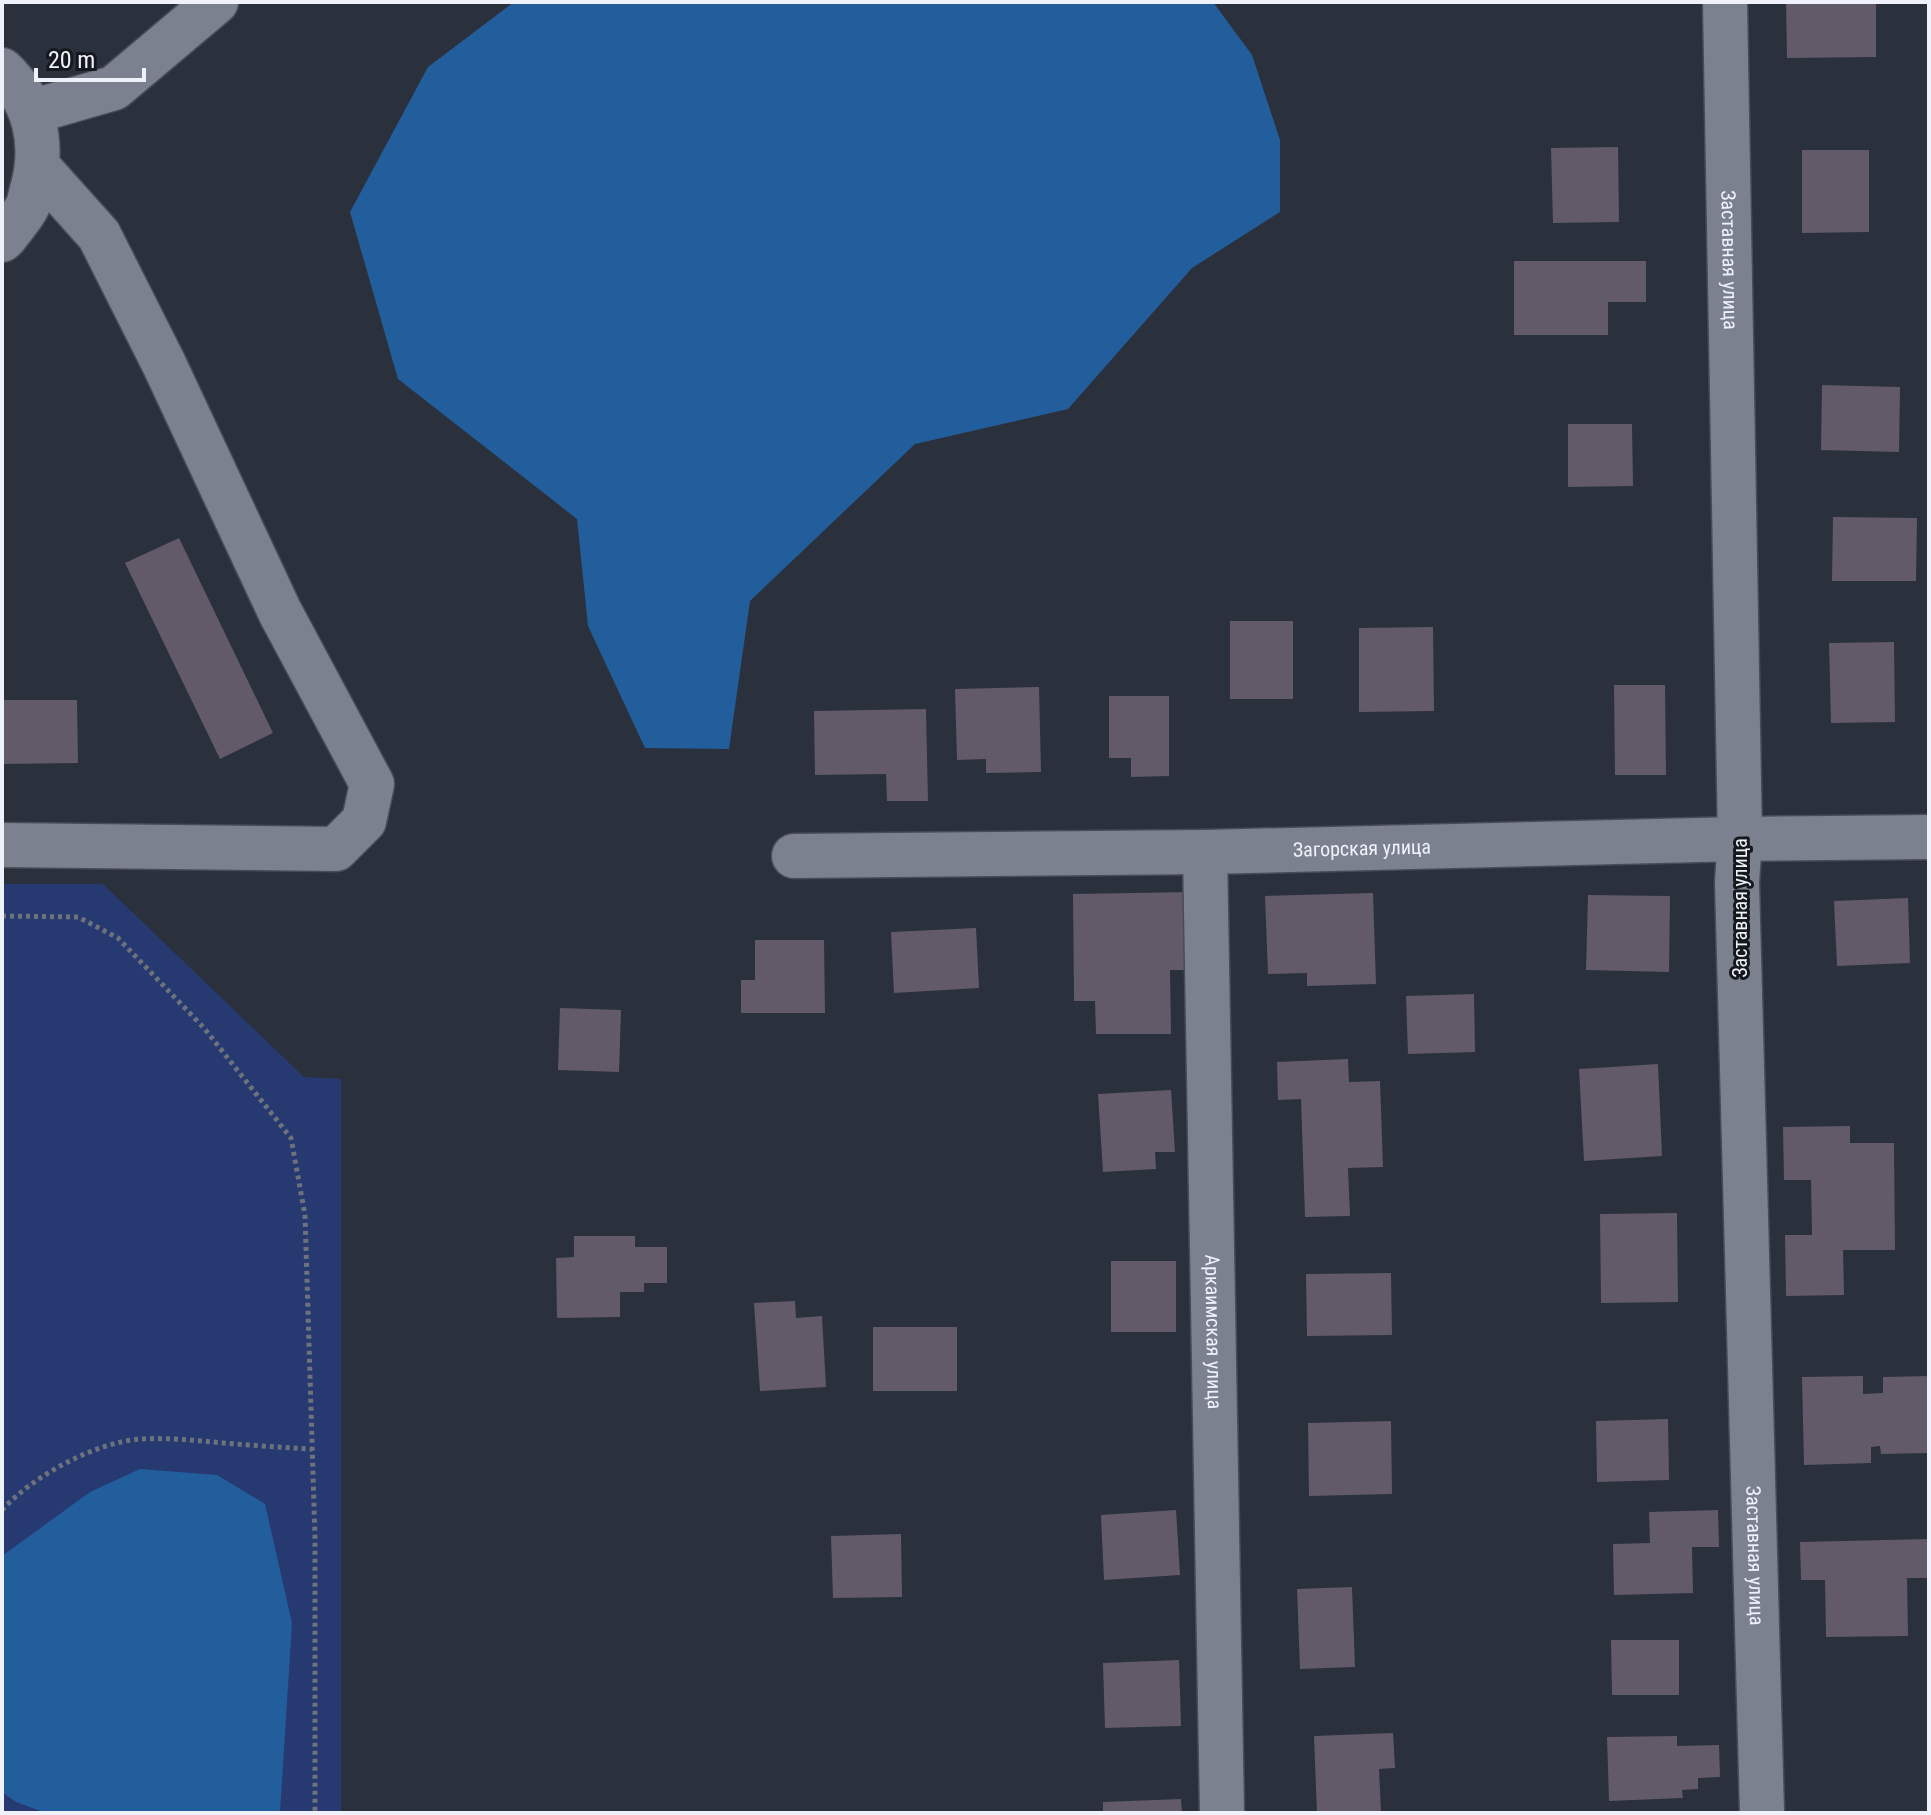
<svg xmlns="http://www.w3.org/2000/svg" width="1931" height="1815" font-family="'Roboto Condensed',sans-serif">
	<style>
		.green { fill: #263970 }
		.water { fill: #235e9c }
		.building { fill: #625a68 }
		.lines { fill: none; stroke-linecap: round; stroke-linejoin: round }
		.minor-casing { stroke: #484c56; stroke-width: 47 }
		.path { stroke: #6d727d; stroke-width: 5; stroke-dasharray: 4 4; stroke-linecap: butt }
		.minor { stroke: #7b818f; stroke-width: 44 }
		.labels { text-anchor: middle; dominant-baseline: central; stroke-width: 6; stroke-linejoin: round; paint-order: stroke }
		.street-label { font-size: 20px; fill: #eff2fa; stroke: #15181d }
	</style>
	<rect width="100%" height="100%" fill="#2a303c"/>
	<!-- green -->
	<path class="green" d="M 2,884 L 103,884 L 304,1077 L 341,1079 L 341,1813 L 2,1813 Z"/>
	<!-- water -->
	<path class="water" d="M 514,2 L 1213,2 L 1252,55 L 1280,140 L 1280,212 L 1192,268 L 1068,409 L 915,444 L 750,601 L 729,749 L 645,748 L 588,626 L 577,519 L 398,379 L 350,212 L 428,67 Z
		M 140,1469 L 217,1475 L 265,1504 L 292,1623 L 280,1813 L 46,1813 L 16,1802 L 2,1792 L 2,1556 L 90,1492 Z"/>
	<!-- building -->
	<path class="building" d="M 1786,2 L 1876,2 L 1876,57 L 1787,58 Z
		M 1618,147 L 1619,222 L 1553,223 L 1551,148 Z
		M 1802,150 L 1869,150 L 1869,232 L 1802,233 Z
		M 1514,261 L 1646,261 L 1646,302 L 1608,302 L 1608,335 L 1514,335 Z
		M 1822,385 L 1900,387 L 1899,452 L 1821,450 Z
		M 1568,424 L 1632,424 L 1633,486 L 1568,487 Z
		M 1833,517 L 1917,518 L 1916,581 L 1832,581 Z
		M 179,538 L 273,733 L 220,759 L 125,563 Z
		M 1230,621 L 1293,621 L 1293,699 L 1230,699 Z
		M 1433,627 L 1434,711 L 1359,712 L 1359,628 Z
		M 1894,642 L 1895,722 L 1831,723 L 1829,643 Z
		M 1614,685 L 1665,685 L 1666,775 L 1615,775 Z
		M 1039,687 L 1041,772 L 986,773 L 986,759 L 957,760 L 955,689 Z
		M 1109,696 L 1169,696 L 1169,776 L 1131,777 L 1131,758 L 1109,758 Z
		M 2,700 L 77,700 L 78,763 L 2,764 Z
		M 926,709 L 928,801 L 887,801 L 886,774 L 815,775 L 814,711 Z
		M 1193,892 L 1194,970 L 1170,970 L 1171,1034 L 1096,1034 L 1095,1001 L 1074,1001 L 1073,894 Z
		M 1373,893 L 1376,984 L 1307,986 L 1307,973 L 1268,974 L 1265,896 Z
		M 1588,895 L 1670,896 L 1669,972 L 1586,970 Z
		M 1908,898 L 1910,963 L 1837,966 L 1834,901 Z
		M 976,928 L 979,988 L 894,993 L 891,932 Z
		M 755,940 L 824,940 L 825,1013 L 741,1013 L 741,980 L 755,980 Z
		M 1474,994 L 1475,1052 L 1408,1054 L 1406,996 Z
		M 560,1008 L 621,1010 L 619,1072 L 558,1070 Z
		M 1348,1059 L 1349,1082 L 1380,1081 L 1383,1167 L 1348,1168 L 1350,1216 L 1305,1217 L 1301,1099 L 1278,1100 L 1277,1062 Z
		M 1658,1064 L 1662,1156 L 1584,1161 L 1579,1069 Z
		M 1171,1090 L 1175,1152 L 1155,1152 L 1156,1169 L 1103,1172 L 1098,1094 Z
		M 1850,1126 L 1850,1143 L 1894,1143 L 1895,1250 L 1843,1250 L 1844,1295 L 1786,1296 L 1785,1235 L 1812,1235 L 1811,1180 L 1784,1180 L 1783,1127 Z
		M 1677,1213 L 1678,1302 L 1601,1303 L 1600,1214 Z
		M 574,1236 L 635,1236 L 635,1247 L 667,1247 L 667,1283 L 644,1283 L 644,1292 L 620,1292 L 620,1317 L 557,1318 L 556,1258 L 574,1257 Z
		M 1111,1261 L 1176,1261 L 1176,1332 L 1111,1332 Z
		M 1391,1273 L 1392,1335 L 1307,1336 L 1306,1274 Z
		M 795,1301 L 796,1318 L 822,1316 L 826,1387 L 760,1391 L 754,1303 Z
		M 873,1327 L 957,1327 L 957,1391 L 873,1391 Z
		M 1863,1376 L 1863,1394 L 1883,1393 L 1883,1377 L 1929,1376 L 1929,1453 L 1881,1454 L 1880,1446 L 1871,1447 L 1871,1463 L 1804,1465 L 1802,1377 Z
		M 1668,1419 L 1669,1480 L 1597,1482 L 1596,1421 Z
		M 1391,1421 L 1392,1494 L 1309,1496 L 1308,1423 Z
		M 1176,1510 L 1180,1575 L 1104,1580 L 1101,1515 Z
		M 1718,1510 L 1719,1547 L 1692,1547 L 1693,1593 L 1614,1595 L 1613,1544 L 1650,1543 L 1649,1512 Z
		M 901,1534 L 902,1597 L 833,1598 L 831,1536 Z
		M 1929,1539 L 1929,1578 L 1907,1578 L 1908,1636 L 1826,1637 L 1825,1580 L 1801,1580 L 1800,1542 Z
		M 1352,1587 L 1355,1667 L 1300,1669 L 1297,1589 Z
		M 1611,1640 L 1679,1640 L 1679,1695 L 1612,1695 Z
		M 1179,1660 L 1181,1726 L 1105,1728 L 1103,1663 Z
		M 1393,1733 L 1395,1768 L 1379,1769 L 1381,1813 L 1317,1813 L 1314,1736 Z
		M 1677,1736 L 1677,1746 L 1719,1745 L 1720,1777 L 1698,1778 L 1698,1789 L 1682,1790 L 1683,1798 L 1609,1801 L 1607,1737 Z
		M 1181,1799 L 1182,1813 L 1103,1813 L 1103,1802 Z"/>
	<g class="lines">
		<defs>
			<g id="minor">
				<path id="s1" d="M 1725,2 L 1740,839 L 1737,882 L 1762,1813"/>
				<path d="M 2,70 C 35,101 44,143 33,186 C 31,192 30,199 28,205 C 23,216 13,226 6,236 L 2,240"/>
				<path d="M 31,112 L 114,88 L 216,2"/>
				<path d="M 2,845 L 336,849 L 364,821 L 372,784 L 280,612 L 164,364 L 99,235 L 38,167"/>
				<path id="s2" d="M 1205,852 L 1222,1813"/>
				<path id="s3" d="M 794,856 L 1205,852 L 1740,839 L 1929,837"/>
			</g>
		</defs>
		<!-- minor casing -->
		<use href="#minor" class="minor-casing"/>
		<!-- path -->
		<path class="path" d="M 2,916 L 78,917 L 118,938 L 204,1028 L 291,1138 L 305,1215 L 315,1538 L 315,1813
			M 2,1510 C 33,1476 95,1442 141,1439 C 178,1437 214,1443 251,1445 C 272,1447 292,1448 312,1449"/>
		<!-- minor -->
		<use href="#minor" class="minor"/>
	</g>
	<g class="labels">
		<!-- street labels -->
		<g class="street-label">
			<text stroke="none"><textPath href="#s1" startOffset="258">Заставная улица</textPath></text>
			<text stroke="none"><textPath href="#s3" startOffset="568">Загорская улица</textPath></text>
			<text transform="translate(1740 908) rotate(-90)">Заставная улица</text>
			<text stroke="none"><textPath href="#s2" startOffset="480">Аркаимская улица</textPath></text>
			<text stroke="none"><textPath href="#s1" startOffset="1554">Заставная улица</textPath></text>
		</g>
	</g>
	<!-- border -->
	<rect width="1931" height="1815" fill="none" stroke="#eff2fa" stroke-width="8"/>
	<!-- scale -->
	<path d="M36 68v12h108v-12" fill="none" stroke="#eff2fa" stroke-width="4"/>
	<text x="48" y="68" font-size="24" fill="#eff2fa" stroke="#15181d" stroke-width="6" paint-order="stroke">20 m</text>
</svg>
